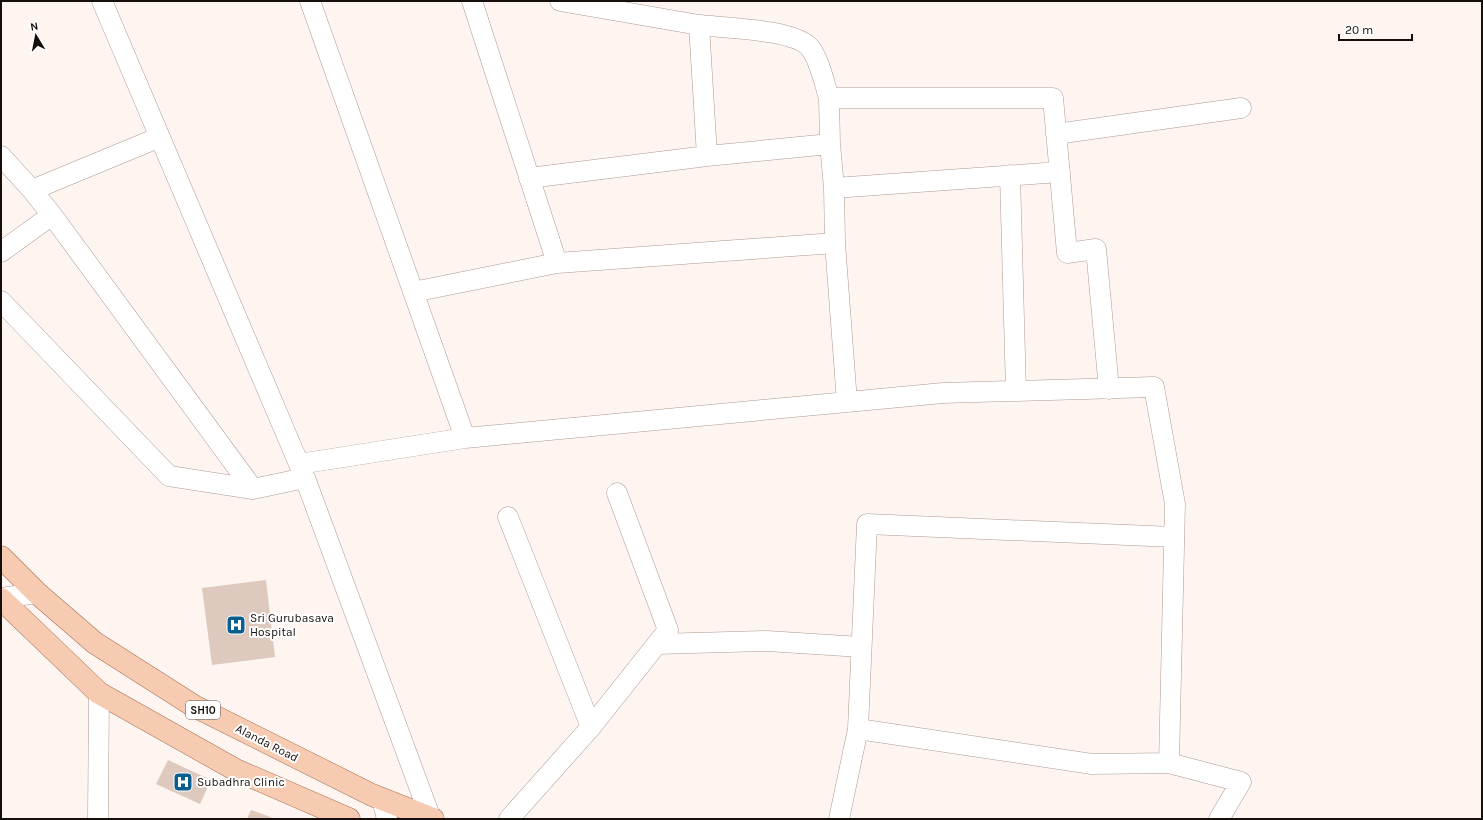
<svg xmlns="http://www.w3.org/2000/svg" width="1483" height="820" font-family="Karla,sans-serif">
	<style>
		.building { fill: #ddc9be }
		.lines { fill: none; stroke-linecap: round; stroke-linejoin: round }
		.street-casing { stroke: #ad9a90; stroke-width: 21 }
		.primary-casing { stroke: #a57156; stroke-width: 23 }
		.street { stroke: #fff; stroke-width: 20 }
		.primary { stroke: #f7cab2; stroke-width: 22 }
		.labels { text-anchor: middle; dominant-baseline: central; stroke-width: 4; stroke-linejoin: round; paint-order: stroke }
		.shield { fill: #fff; stroke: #5b5654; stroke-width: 1 }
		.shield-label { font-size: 11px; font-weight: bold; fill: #150e0a }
		.poi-label { font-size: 12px; fill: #150e0a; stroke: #fff; text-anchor: start }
		.street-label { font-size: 12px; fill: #150e0a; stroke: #fff }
	</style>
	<rect width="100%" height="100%" fill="#fef5f1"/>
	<!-- building -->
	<path class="building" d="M 266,580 L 275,657 L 212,665 L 202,588 Z
		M 168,760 L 211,780 L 200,804 L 156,784 Z
		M 251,810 L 276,819 L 247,819 Z"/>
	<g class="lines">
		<defs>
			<path id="street" d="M 102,1 L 304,476
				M 472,1 L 557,263 L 835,243 L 834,188 L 830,144
				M 560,1 L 699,25 L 707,156 L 830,144 L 829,98 L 1053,98 L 1067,253 L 1096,249 L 1109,389
				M 699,25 C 724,28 797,29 811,49 C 820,62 824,82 829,98
				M 1056,134 L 1241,108
				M 1,156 L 32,190 L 52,215 L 253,489 L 305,478 L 431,819
				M 1010,175 L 1016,391
				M 529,178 L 707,156
				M 834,188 L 1060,172
				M 32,190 L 160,137
				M 835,243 L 847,402
				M 1,252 L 52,215
				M 413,292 L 557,263
				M 1,301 L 169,476 L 253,489
				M 465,438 L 943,393 L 1154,387 L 1175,504 L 1169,763 L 1241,782 L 1219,819
				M 299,464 L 465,438 L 310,1
				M 508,517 L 591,727
				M 1,598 L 37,593
				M 657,644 L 767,641 L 861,647
				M 858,729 L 1092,764 L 1169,763
				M 382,799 L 387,819
				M 98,819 L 99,693
				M 509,819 L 591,727 L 668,630 L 617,493
				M 839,819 L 858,729 L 867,524 L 1174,537"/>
			<path id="primary" d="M 1,557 L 37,593 L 95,643 L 194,706 L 372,795 L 433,819
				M 1,599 L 99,693 L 236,770 L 349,819"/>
		</defs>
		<!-- street casing -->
		<use href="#street" class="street-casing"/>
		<!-- primary casing -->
		<use href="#primary" class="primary-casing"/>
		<!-- street -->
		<use href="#street" class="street"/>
		<!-- primary -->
		<use href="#primary" class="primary"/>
	</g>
	<!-- icons -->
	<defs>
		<symbol id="hospital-square" viewBox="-11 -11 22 22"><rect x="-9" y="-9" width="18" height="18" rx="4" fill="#0a5f90" stroke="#fff"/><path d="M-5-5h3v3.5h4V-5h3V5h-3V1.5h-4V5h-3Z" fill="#fff"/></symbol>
	</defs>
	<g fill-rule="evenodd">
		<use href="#hospital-square" x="225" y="614" width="22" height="22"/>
		<use href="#hospital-square" x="172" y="771" width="22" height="22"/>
	</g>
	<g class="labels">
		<!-- shield labels -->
		<rect class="shield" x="186" y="701" width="34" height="18" rx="3"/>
		<g class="shield-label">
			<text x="203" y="710">SH10</text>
		</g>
		<!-- poi labels -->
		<g class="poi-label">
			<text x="250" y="618">Sri Gurubasava<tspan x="250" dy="14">Hospital</tspan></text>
			<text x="197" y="782">Subadhra Clinic</text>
		</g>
		<!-- street labels -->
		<g class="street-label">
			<text transform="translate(267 743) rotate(27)">Alanda Road</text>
		</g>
	</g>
	<!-- border -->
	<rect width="1483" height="820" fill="none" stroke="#150e0a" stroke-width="4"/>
	<!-- north arrow -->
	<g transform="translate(36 36) rotate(350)" stroke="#ffffff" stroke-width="3" paint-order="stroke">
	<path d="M0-3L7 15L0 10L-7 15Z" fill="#150e0a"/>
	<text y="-6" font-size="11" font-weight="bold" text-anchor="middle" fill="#150e0a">N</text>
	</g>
	<!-- scale -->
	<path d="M1339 34v6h73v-6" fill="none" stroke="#150e0a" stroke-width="2"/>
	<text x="1345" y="34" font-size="12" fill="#150e0a" stroke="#ffffff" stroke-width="3" paint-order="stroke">20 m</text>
</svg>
